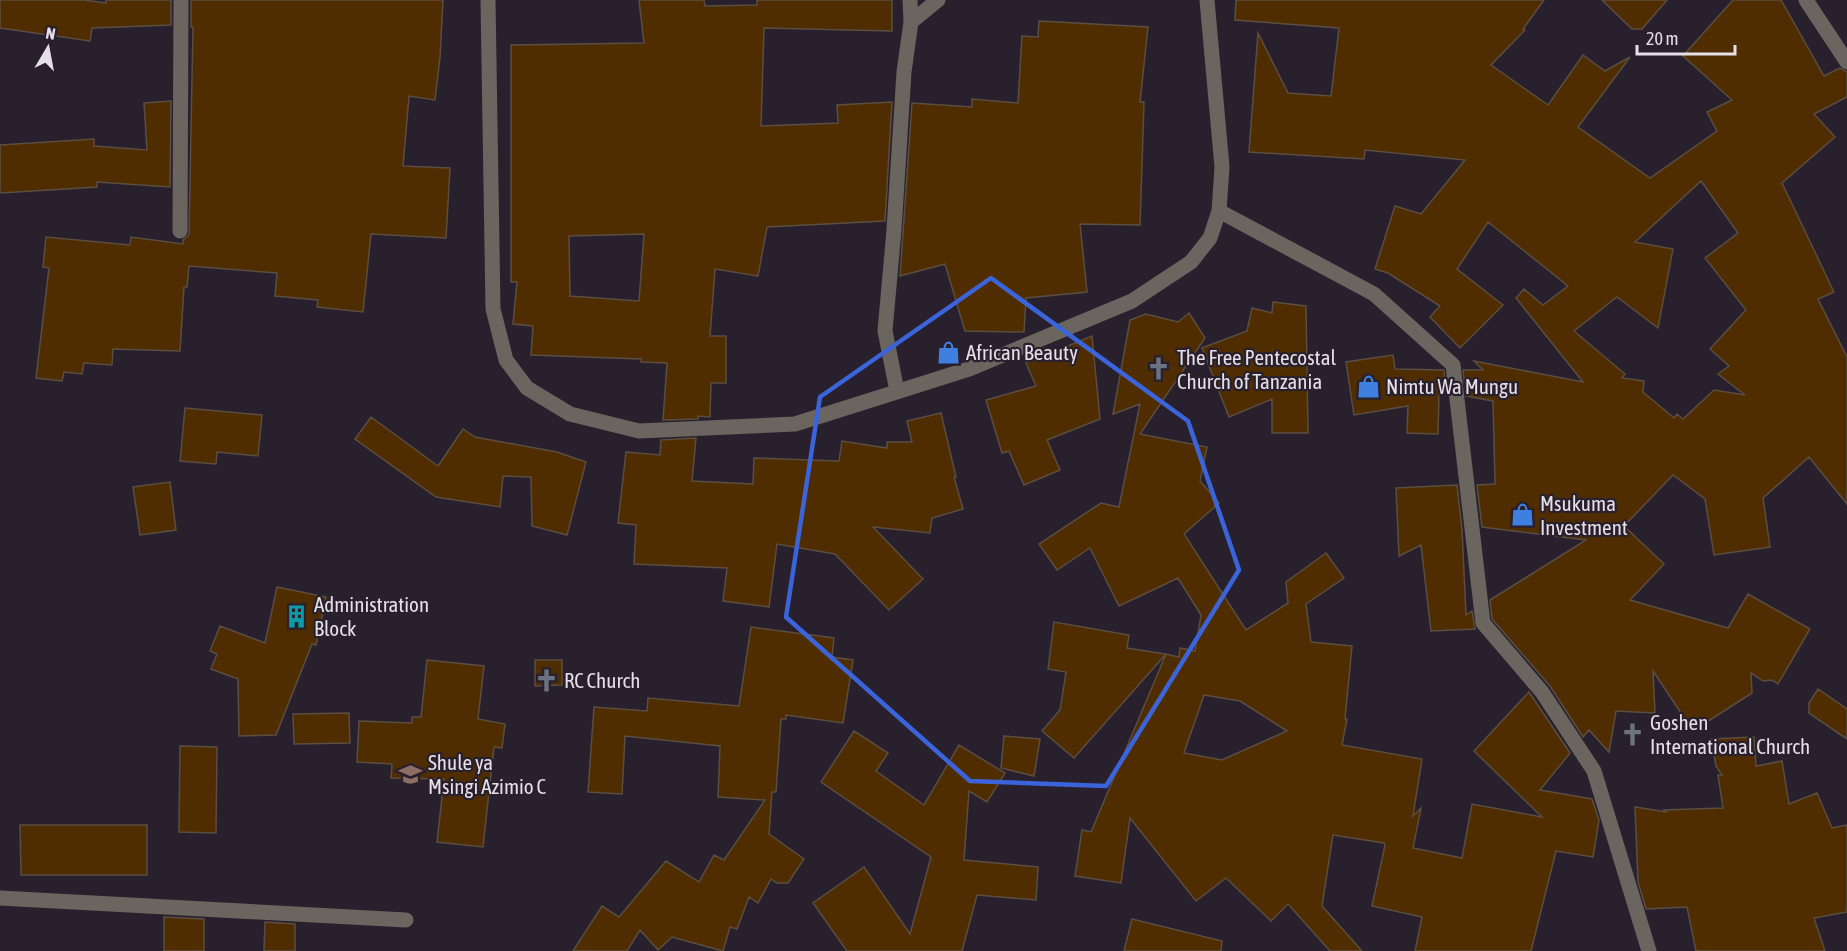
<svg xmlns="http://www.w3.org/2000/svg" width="1847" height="951" font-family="'Asap Condensed',sans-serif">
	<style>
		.building { fill: #4f2d00; stroke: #5b4e41; stroke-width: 1.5; fill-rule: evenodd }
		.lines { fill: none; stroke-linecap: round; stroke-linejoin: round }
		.minor { stroke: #6a655f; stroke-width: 15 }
		.marked { fill: none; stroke: #3b64da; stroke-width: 4.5; stroke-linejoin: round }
		.labels { text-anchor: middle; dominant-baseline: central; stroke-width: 4.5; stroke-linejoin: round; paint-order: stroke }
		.poi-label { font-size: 21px; fill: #e5dfe8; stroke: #29202d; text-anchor: start }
	</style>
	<rect width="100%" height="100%" fill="#29202d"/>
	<!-- building -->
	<path class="building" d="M 0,0 L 84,0 L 106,3 L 106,0 L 171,0 L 171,25 L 92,28 L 90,41 L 0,28 Z
		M 191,0 L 443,0 L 440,57 L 435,100 L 409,96 L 403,166 L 450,168 L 446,238 L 371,234 L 363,312 L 317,307 L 318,300 L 275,296 L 277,273 L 189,266 L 187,287 L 184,287 L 180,351 L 113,349 L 112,365 L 84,363 L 82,374 L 64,372 L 62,381 L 36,378 L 49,268 L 43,267 L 46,237 L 130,245 L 131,237 L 183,244 L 183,240 L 189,235 L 193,27 L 191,27 Z
		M 639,0 L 704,0 L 705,6 L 757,5 L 757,0 L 892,0 L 892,31 L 764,28 L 761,126 L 838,123 L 837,105 L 892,102 L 885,221 L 767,227 L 758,276 L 715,269 L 710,336 L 726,336 L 726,383 L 711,383 L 710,417 L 698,416 L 698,419 L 663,420 L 667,363 L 641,362 L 641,359 L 531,355 L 533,326 L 513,324 L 517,282 L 511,282 L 511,45 L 644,43 ZM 644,234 L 639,301 L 570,296 L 569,236 Z
		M 1236,0 L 1544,0 L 1523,29 L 1525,30 L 1491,65 L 1548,105 L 1583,55 L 1605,71 L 1630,57 L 1578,127 L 1650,178 L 1717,131 L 1707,112 L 1732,100 L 1683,56 L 1733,0 L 1781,0 L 1824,76 L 1840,68 L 1847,72 L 1847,97 L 1814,114 L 1835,137 L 1782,183 L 1834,292 L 1818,299 L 1847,357 L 1847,504 L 1809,457 L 1763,498 L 1770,547 L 1714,555 L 1705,499 L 1673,475 L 1624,526 L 1664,564 L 1630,600 L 1728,628 L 1748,594 L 1810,629 L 1778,684 L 1772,680 L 1763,681 L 1751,673 L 1752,693 L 1693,731 L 1653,671 L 1655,713 L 1616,711 L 1609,752 L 1589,730 L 1583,737 L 1550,686 L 1492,619 L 1490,600 L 1586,540 L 1482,527 L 1477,485 L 1495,484 L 1493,401 L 1466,396 L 1463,370 L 1483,370 L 1474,361 L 1583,382 L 1516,298 L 1524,289 L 1543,305 L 1568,286 L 1488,222 L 1457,269 L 1503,305 L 1460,348 L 1430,317 L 1440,306 L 1388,273 L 1375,269 L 1395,206 L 1421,214 L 1465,160 L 1365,150 L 1364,159 L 1249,152 L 1258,33 L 1288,93 L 1331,96 L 1339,28 L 1235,20 ZM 1701,181 L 1738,233 L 1705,258 L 1746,310 L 1710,349 L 1729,366 L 1718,374 L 1745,395 L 1714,390 L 1683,419 L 1677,414 L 1674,418 L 1643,392 L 1644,381 L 1622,378 L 1625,374 L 1574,331 L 1617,297 L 1658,328 L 1673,249 L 1635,242 Z
		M 1602,0 L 1667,0 L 1642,29 L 1632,29 Z
		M 1039,21 L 1148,27 L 1140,102 L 1144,102 L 1140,225 L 1080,224 L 1087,292 L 1026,298 L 1024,332 L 965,331 L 945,264 L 900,276 L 912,103 L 972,107 L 972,99 L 1018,103 L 1022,36 L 1038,37 Z
		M 171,101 L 170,187 L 97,182 L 97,187 L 0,193 L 0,145 L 94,139 L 94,146 L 147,150 L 144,103 Z
		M 1273,302 L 1306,306 L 1308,433 L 1272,433 L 1272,399 L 1229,417 L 1202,348 L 1247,331 L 1252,308 L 1272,313 Z
		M 1189,313 L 1205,338 L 1140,434 L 1207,447 L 1200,481 L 1219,503 L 1184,534 L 1246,630 L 1288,603 L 1286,582 L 1326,553 L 1344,578 L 1306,604 L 1311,642 L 1352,646 L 1345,719 L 1347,719 L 1342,745 L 1422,759 L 1413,816 L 1421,808 L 1413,848 L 1462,858 L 1472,804 L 1542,817 L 1474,751 L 1529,692 L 1570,753 L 1540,790 L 1592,799 L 1599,820 L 1593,857 L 1556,851 L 1531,951 L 1415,951 L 1422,917 L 1372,906 L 1385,845 L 1384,843 L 1333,835 L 1322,906 L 1362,951 L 1330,951 L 1288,904 L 1271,921 L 1226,878 L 1196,901 L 1130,818 L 1121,883 L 1075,876 L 1082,830 L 1091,832 L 1166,654 L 1179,657 L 1180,648 L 1195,651 L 1201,615 L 1178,578 L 1119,606 L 1090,548 L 1057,570 L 1039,544 L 1101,503 L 1119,507 L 1140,404 L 1113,414 L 1130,320 L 1146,314 L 1178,322 ZM 1204,695 L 1240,701 L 1287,731 L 1222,760 L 1184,753 Z
		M 1092,336 L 1100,419 L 1047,440 L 1060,470 L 1024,485 L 1009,451 L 1002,453 L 986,400 L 1036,386 L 1026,363 Z
		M 1393,355 L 1395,369 L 1444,370 L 1446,391 L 1439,390 L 1438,434 L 1407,433 L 1408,406 L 1354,415 L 1346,362 Z
		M 185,408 L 262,415 L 258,456 L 217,452 L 216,464 L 180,461 Z
		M 941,413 L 956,477 L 954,477 L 963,509 L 932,518 L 930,533 L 873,527 L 923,579 L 889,610 L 835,554 L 777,544 L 769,607 L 723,601 L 727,568 L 634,564 L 636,525 L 618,523 L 626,452 L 660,455 L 661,440 L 696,438 L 692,481 L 753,484 L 754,458 L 839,461 L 842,441 L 887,448 L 887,442 L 912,442 L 907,421 Z
		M 371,417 L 438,466 L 463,429 L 475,437 L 557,452 L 586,462 L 567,535 L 532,526 L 531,477 L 503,476 L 500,507 L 436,497 L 355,439 Z
		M 170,482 L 176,530 L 140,535 L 133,487 Z
		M 1457,485 L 1462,529 L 1466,615 L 1472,611 L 1475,629 L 1431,631 L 1421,545 L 1399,556 L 1396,488 Z
		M 277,587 L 326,597 L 316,645 L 312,644 L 276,735 L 239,736 L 238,679 L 211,669 L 217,654 L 210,651 L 220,626 L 265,643 Z
		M 1054,622 L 1129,635 L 1127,648 L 1166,654 L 1074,758 L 1042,731 L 1060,710 L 1066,672 L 1048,669 Z
		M 751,627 L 834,638 L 832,657 L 853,660 L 843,723 L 786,715 L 786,719 L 781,719 L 776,792 L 772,792 L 769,834 L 804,859 L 788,883 L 777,883 L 771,879 L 758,903 L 749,897 L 737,929 L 730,927 L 723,951 L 672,937 L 658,950 L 640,930 L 627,951 L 573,951 L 602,906 L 619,917 L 666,861 L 699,882 L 714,855 L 724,860 L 765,800 L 718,797 L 720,746 L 625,736 L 622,794 L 588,792 L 594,707 L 647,711 L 648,698 L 739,706 Z
		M 427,660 L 484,666 L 478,719 L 505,724 L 502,748 L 494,747 L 483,847 L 437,842 L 444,779 L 391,778 L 392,764 L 357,762 L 359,721 L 412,723 L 412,717 L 421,717 Z
		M 535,660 L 562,660 L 562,685 L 535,686 Z
		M 1818,689 L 1847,709 L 1847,739 L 1809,713 L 1809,703 Z
		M 349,713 L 350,743 L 294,744 L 293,714 Z
		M 854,731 L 888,753 L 876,771 L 924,805 L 959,745 L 1005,773 L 987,802 L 969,791 L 964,860 L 1038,867 L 1036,900 L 977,895 L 962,951 L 847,951 L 813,903 L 864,867 L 910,934 L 931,857 L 821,782 Z
		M 1004,736 L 1040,739 L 1034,776 L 1001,768 Z
		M 1754,737 L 1756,766 L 1782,761 L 1789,804 L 1817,793 L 1832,828 L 1847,825 L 1847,912 L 1814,918 L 1825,951 L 1696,951 L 1687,907 L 1646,909 L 1638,882 L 1635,807 L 1666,812 L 1664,810 L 1723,808 L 1718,775 L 1722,775 L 1716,766 L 1711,739 Z
		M 180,746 L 217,747 L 216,833 L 179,832 Z
		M 20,825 L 147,825 L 147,875 L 21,875 Z
		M 164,917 L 204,919 L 204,951 L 164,951 Z
		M 1132,919 L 1222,941 L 1221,951 L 1124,951 Z
		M 265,922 L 295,924 L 295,951 L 264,951 Z"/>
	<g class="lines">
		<!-- minor -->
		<path class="minor" d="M 488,0 L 493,309 L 506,360 L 527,388 L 570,414 L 639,431 L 795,424 L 969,369 L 1132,301 L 1191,262 L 1210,238 L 1219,211 L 1222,167 L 1207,0
			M 910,0 L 911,22
			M 1806,0 L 1847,62
			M 1219,211 L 1374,294 L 1453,365 L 1483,623 L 1542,692 L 1594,771 L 1649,951
			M 180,231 L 181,0
			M 897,391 L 885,331 L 894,230 L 904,72 L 911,22 L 938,0
			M 0,898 L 406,920"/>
	</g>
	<!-- marked area -->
	<path class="marked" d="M 991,278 L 1188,421 L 1239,570 L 1106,786 L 970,781 L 786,617 L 820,397 Z"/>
	<!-- icons -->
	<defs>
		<symbol id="shop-bare" viewBox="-9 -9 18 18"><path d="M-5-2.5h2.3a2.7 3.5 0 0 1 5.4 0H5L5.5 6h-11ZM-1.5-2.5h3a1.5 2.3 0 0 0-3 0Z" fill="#3f7fe0" stroke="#29202d" stroke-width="2.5" paint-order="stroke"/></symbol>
		<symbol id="church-bare" viewBox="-9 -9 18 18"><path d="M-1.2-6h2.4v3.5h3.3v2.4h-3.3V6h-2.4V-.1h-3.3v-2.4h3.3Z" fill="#6b7280" stroke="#29202d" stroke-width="2.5" paint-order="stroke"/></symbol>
		<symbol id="building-bare" viewBox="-9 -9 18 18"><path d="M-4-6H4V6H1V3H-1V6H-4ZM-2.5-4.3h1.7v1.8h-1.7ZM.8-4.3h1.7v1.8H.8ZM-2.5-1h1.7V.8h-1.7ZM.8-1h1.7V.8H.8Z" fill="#0f9aa8" stroke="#29202d" stroke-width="2.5" paint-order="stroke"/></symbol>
		<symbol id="school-bare" viewBox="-9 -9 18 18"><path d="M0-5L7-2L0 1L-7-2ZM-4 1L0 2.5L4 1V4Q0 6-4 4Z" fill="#8d6e63" stroke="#29202d" stroke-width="2.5" paint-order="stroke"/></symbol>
	</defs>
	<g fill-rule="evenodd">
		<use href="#shop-bare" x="932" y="336" width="33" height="33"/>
		<use href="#church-bare" x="1142" y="352" width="33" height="33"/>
		<use href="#shop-bare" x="1352" y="370" width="33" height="33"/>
		<use href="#shop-bare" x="1506" y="498" width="33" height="33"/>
		<use href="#building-bare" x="280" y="600" width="33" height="33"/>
		<use href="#church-bare" x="530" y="664" width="33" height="33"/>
		<use href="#church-bare" x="1616" y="718" width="33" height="33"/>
		<use href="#school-bare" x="394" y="758" width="33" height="33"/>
	</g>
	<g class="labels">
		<!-- poi labels -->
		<g class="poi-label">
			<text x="966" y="352">African Beauty</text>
			<text x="1177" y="357">The Free Pentecostal<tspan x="1177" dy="24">Church of Tanzania</tspan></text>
			<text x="1386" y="386">Nimtu Wa Mungu</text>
			<text x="1540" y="503">Msukuma<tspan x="1540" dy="24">Investment</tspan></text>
			<text x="314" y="604">Administration<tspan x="314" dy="24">Block</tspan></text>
			<text x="564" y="680">RC Church</text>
			<text x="1650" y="722">Goshen<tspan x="1650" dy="24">International Church</tspan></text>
			<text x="428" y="762">Shule ya<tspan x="428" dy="24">Msingi Azimio C</tspan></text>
		</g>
	</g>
	<!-- north arrow -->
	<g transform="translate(48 48) rotate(10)" stroke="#29202d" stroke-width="4.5" paint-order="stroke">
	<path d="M0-4.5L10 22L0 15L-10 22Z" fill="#e5dfe8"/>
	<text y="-9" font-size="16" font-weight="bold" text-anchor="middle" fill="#e5dfe8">N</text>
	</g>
	<!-- scale -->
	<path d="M1637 45v9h98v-9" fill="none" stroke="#e5dfe8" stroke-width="3"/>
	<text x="1646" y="45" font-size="18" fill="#e5dfe8" stroke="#29202d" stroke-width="4.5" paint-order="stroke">20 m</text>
</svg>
